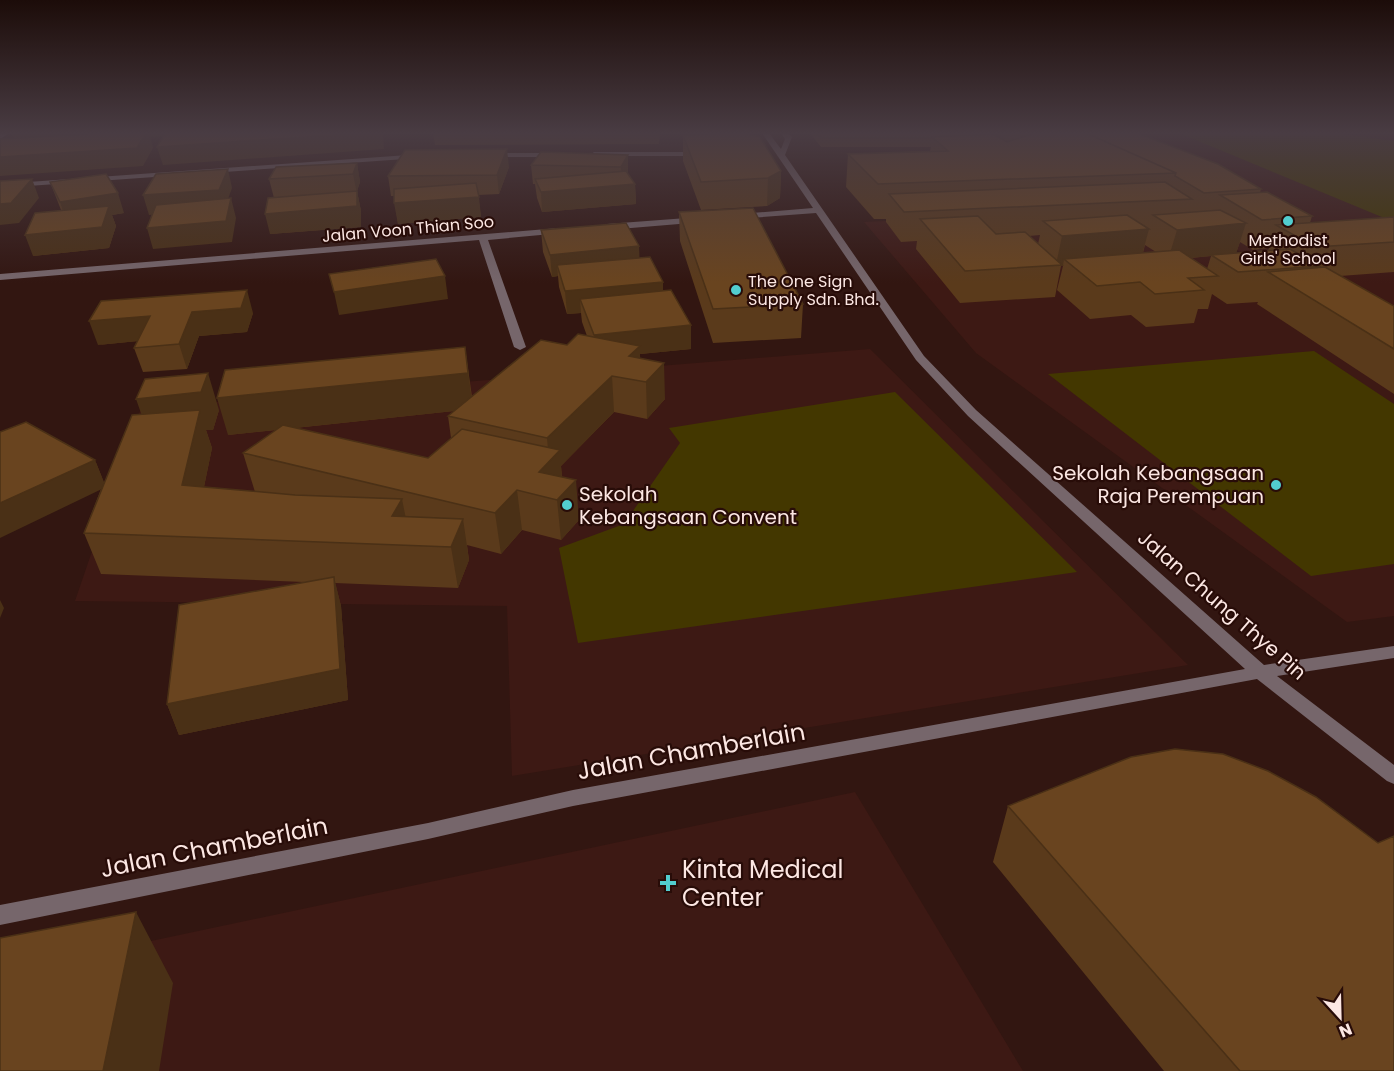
<svg xmlns="http://www.w3.org/2000/svg" width="1394" height="1071" font-family="Poppins,sans-serif">
	<style>
		.built { fill: #3d1914 }
		.green { fill: #433700 }
		.lines { fill: none; stroke-linecap: round; stroke-linejoin: round }
		.minor { fill: #76666b; fill-rule: evenodd }
		.wall { fill: #5a3a1b; fill-rule: evenodd }
		.shaded-wall { fill: #4a3016 }
		.building { fill: #69441f; stroke: #4a3016; stroke-width: 1.5 }
		.poi-dot { fill: #52cdcf; stroke: #280c08; stroke-width: 2 }
		.labels { text-anchor: middle; dominant-baseline: central; stroke-width: 4.5; stroke-linejoin: round; paint-order: stroke }
		.far-street-label { font-size: 16px; fill: #fce7e3; stroke: #280c08 }
		.far-poi-label { font-size: 16px; fill: #fce7e3; stroke: #280c08 }
		.poi-label { font-size: 20px; fill: #fce7e3; stroke: #280c08; text-anchor: end }
		.street-label { font-size: 20px; fill: #fce7e3; stroke: #280c08 }
		.near-street-label { font-size: 24px; fill: #fce7e3; stroke: #280c08 }
		.near-poi-label { font-size: 24px; fill: #fce7e3; stroke: #280c08; text-anchor: start }
	</style>
	<rect width="100%" height="100%" fill="#321611"/>
	<!-- built -->
	<path class="built" d="M 1015,133 L 1394,134 L 1394,308 L 1352,310 L 1175,218 L 1394,339 L 1394,616 L 1347,622 L 976,353 L 864,222 L 1158,208 Z
		M 870,349 L 1188,665 L 512,776 L 507,606 L 75,601 L 141,408 Z
		M 855,792 L 1023,1071 L 0,1071 L 0,973 Z"/>
	<!-- green -->
	<path class="green" d="M 1179,133 L 1334,133 L 1394,141 L 1394,222 Z
		M 1314,351 L 1394,404 L 1394,564 L 1311,576 L 1048,374 Z
		M 895,392 L 1077,572 L 578,643 L 559,548 L 624,524 L 680,443 L 669,428 Z"/>
	<g class="lines">
		<!-- minor -->
		<path class="minor" d="M 0,133 L 9,133 L 0,139 Z
			M 762,133 L 769,133 L 781,149 L 785,139 L 781,133 L 788,133 L 792,137 L 785,155 L 924,356 L 976,410 L 1264,665 L 1394,646 L 1394,658 L 1277,676 L 1394,765 L 1394,784 L 1387,781 L 1257,679 L 573,806 L 428,839 L 0,925 L 0,905 L 428,823 L 573,790 L 1245,669 L 968,416 L 916,360 L 816,213 L 736,219 L 736,215 L 739,214 L 813,208 Z
			M 593,152 L 704,152 L 708,154 L 704,156 L 596,156 Z
			M 485,153 L 560,153 L 564,155 L 560,157 L 488,157 Z
			M 422,154 L 419,158 L 0,188 L 0,184 Z
			M 700,217 L 703,218 L 703,222 L 607,230 L 603,227 L 607,224 Z
			M 559,228 L 564,231 L 562,233 L 488,240 L 526,347 L 520,350 L 514,347 L 479,240 L 0,280 L 0,274 Z"/>
	</g>
	<!-- wall -->
	<path class="wall" d="M 433,133 L 660,133 L 659,144 L 435,145 Z
		M 686,133 L 750,133 L 750,135 L 781,171 L 780,198 L 767,206 L 701,210 L 683,161 L 683,135 L 687,135 Z
		M 810,133 L 1137,133 L 1261,189 L 1260,193 L 1312,216 L 1310,223 L 1394,217 L 1394,272 L 1340,276 L 1394,306 L 1394,394 L 1257,304 L 1258,302 L 1227,304 L 1212,294 L 1208,309 L 1198,309 L 1194,323 L 1146,327 L 1131,315 L 1090,319 L 1057,290 L 1063,266 L 1061,266 L 1055,297 L 960,303 L 916,249 L 917,241 L 901,242 L 886,222 L 886,219 L 874,219 L 846,187 L 848,154 L 930,151 L 931,147 L 821,147 ZM 1040,235 L 1038,244 L 1029,236 ZM 1240,242 L 1253,250 L 1269,248 L 1268,251 L 1236,253 ZM 1145,245 L 1156,252 L 1143,253 ZM 1211,256 L 1207,269 L 1191,258 Z
		M 628,155 L 628,174 L 635,184 L 636,204 L 542,212 L 537,198 L 535,184 L 533,184 L 531,165 Z
		M 357,163 L 360,182 L 357,191 L 361,211 L 361,227 L 270,234 L 274,198 L 269,179 Z
		M 509,167 L 499,194 L 478,195 L 481,217 L 398,224 L 394,196 L 391,196 L 388,176 Z
		M 50,182 L 124,213 L 112,215 L 116,226 L 109,248 L 33,256 L 61,210 Z
		M 679,212 L 803,304 L 801,338 L 713,343 L 680,241 Z
		M 541,230 L 640,258 L 663,291 L 691,325 L 691,349 L 640,354 L 640,358 L 665,399 L 647,419 L 614,412 L 561,466 L 562,477 L 579,520 L 561,540 L 522,530 L 501,554 L 467,545 L 469,560 L 458,588 L 335,583 L 341,606 L 348,700 L 179,735 L 167,704 L 304,582 L 101,574 L 84,533 L 101,489 L 95,460 L 104,483 L 219,410 L 213,430 L 206,430 L 212,448 L 204,487 L 255,492 L 243,453 L 276,430 L 228,435 L 465,347 L 472,397 L 567,345 L 587,336 L 582,322 L 581,313 L 567,314 L 559,287 L 558,276 L 552,277 L 543,252 ZM 454,411 L 448,416 L 451,438 L 428,458 L 295,428 Z
		M 253,313 L 247,332 L 199,336 L 187,369 L 143,372 L 134,348 L 138,341 L 98,345 Z
		M 1008,806 L 1394,1071 L 1164,1071 L 993,862 Z"/>
	<!-- shaded-wall -->
	<path class="shaded-wall" d="M 11,133 L 228,133 L 150,137 L 153,148 L 143,166 L 0,176 L 0,157 L 16,145 Z
		M 364,133 L 383,133 L 384,149 L 163,165 L 157,147 Z
		M 692,133 L 750,133 L 750,141 L 692,150 Z
		M 507,149 L 509,167 L 499,194 L 497,175 Z
		M 628,155 L 628,173 L 623,185 L 635,184 L 636,204 L 542,212 L 541,192 L 622,185 L 621,167 Z
		M 357,163 L 360,182 L 357,191 L 361,211 L 361,227 L 270,234 L 265,214 L 357,194 L 353,174 Z
		M 228,169 L 232,188 L 224,210 L 149,215 L 143,195 Z
		M 781,171 L 780,198 L 767,206 L 768,178 Z
		M 32,179 L 39,198 L 19,223 L 0,225 L 0,204 Z
		M 118,193 L 124,213 L 112,215 L 116,226 L 109,248 L 33,256 L 25,235 L 67,223 L 60,202 Z
		M 479,197 L 481,217 L 398,224 L 394,203 Z
		M 231,198 L 236,218 L 232,242 L 153,249 L 147,228 Z
		M 1246,223 L 1236,254 L 1211,255 L 1211,256 L 1168,260 L 1177,230 Z
		M 1149,229 L 1141,259 L 1064,259 L 1063,266 L 1056,265 L 1062,236 Z
		M 639,246 L 640,268 L 557,265 L 558,276 L 552,277 L 550,255 Z
		M 445,276 L 448,299 L 339,315 L 334,292 Z
		M 663,282 L 663,305 L 580,299 L 581,313 L 567,314 L 565,291 Z
		M 247,290 L 253,313 L 247,332 L 199,336 L 187,369 L 179,344 L 192,312 Z
		M 150,316 L 158,339 L 98,345 L 89,321 Z
		M 691,325 L 691,349 L 640,354 L 641,381 L 596,359 L 594,335 Z
		M 465,347 L 473,409 L 228,435 L 217,398 Z
		M 664,363 L 665,399 L 647,419 L 646,382 Z
		M 208,373 L 219,410 L 213,430 L 206,430 L 212,448 L 196,525 L 149,436 L 136,399 Z
		M 612,376 L 614,412 L 561,466 L 563,489 L 539,472 L 549,461 L 547,438 Z
		M 95,460 L 106,487 L 0,538 L 0,503 Z
		M 576,480 L 579,520 L 561,540 L 557,500 Z
		M 517,490 L 522,530 L 501,554 L 495,513 Z
		M 402,499 L 410,539 L 392,516 Z
		M 463,519 L 469,560 L 458,588 L 451,547 Z
		M 334,577 L 341,606 L 348,700 L 179,735 L 167,704 Z
		M 0,600 L 4,608 L 0,618 Z
		M 136,912 L 173,983 L 159,1071 L 103,1071 Z"/>
	<!-- building -->
	<path class="building" d="M 107,133 L 146,133 L 137,148 L 0,157 L 0,139 Z
		M 165,133 L 364,133 L 157,147 Z
		M 744,133 L 760,137 L 781,171 L 768,178 L 701,182 L 683,135 Z
		M 817,133 L 994,133 L 1002,138 L 993,134 L 932,137 L 933,138 L 822,138 Z
		M 1034,133 L 1086,133 L 1176,173 L 878,184 L 848,154 L 948,151 L 932,137 L 993,134 L 1007,142 L 1035,133 Z
		M 1086,133 L 1137,133 L 1218,164 L 1261,189 L 1204,193 L 1175,176 L 1176,173 Z
		M 507,149 L 497,175 L 388,176 L 405,150 Z
		M 541,152 L 628,155 L 621,167 L 531,165 Z
		M 357,163 L 353,174 L 269,179 L 276,167 Z
		M 228,169 L 219,190 L 143,195 L 156,174 Z
		M 626,171 L 635,184 L 541,192 L 535,179 Z
		M 106,174 L 118,193 L 60,202 L 50,182 Z
		M 32,179 L 11,203 L 0,204 L 0,181 Z
		M 1165,182 L 1192,199 L 904,212 L 889,194 Z
		M 476,183 L 479,197 L 394,203 L 394,189 Z
		M 357,191 L 357,206 L 265,214 L 268,198 Z
		M 1267,192 L 1312,216 L 1262,220 L 1220,195 Z
		M 231,198 L 226,221 L 147,228 L 156,205 Z
		M 109,206 L 102,227 L 25,235 L 35,213 Z
		M 753,208 L 803,304 L 713,309 L 679,212 Z
		M 1220,210 L 1246,223 L 1177,230 L 1153,215 Z
		M 1127,215 L 1149,229 L 1062,236 L 1043,221 Z
		M 978,216 L 996,234 L 1025,232 L 1062,265 L 965,271 L 920,219 Z
		M 1394,217 L 1394,242 L 1315,247 L 1276,225 Z
		M 626,223 L 639,246 L 550,255 L 541,230 Z
		M 1290,249 L 1319,266 L 1238,272 L 1211,255 Z
		M 1179,250 L 1218,276 L 1188,278 L 1204,290 L 1155,294 L 1140,282 L 1097,286 L 1064,259 Z
		M 650,257 L 663,282 L 565,291 L 557,265 Z
		M 436,259 L 445,276 L 334,292 L 329,274 Z
		M 1325,267 L 1394,306 L 1394,349 L 1268,272 Z
		M 247,290 L 241,308 L 192,312 L 179,344 L 134,348 L 150,316 L 89,321 L 101,301 Z
		M 671,290 L 691,325 L 594,335 L 580,299 Z
		M 578,334 L 640,346 L 629,356 L 664,363 L 646,382 L 612,376 L 547,438 L 448,416 L 541,340 L 567,345 Z
		M 465,347 L 468,373 L 217,398 L 225,370 Z
		M 208,373 L 201,392 L 136,399 L 145,379 Z
		M 200,410 L 182,485 L 295,495 L 402,499 L 392,516 L 463,519 L 451,547 L 84,533 L 132,415 Z
		M 26,422 L 95,460 L 0,503 L 0,432 Z
		M 283,425 L 428,458 L 462,429 L 560,450 L 539,472 L 576,480 L 557,500 L 517,490 L 495,513 L 243,453 Z
		M 334,577 L 340,669 L 167,704 L 179,605 Z
		M 1175,749 L 1223,754 L 1268,771 L 1316,797 L 1378,843 L 1394,836 L 1394,1071 L 1240,1071 L 1008,806 L 1131,757 Z
		M 136,912 L 103,1071 L 0,1071 L 0,938 Z"/>
	<!-- sky -->
	<linearGradient id="sky" x2="0" y2="1"><stop stop-color="#1c0c09"/><stop offset="0.47" stop-color="#493c43"/><stop offset="1" stop-color="#493c43" stop-opacity="0"/></linearGradient>
	<rect width="1394" height="283" fill="url(#sky)"/>
	<!-- markers -->
	<g class="poi-dot">
		<circle cx="1288" cy="221" r="6"/>
		<circle cx="736" cy="290" r="6"/>
		<circle cx="1276" cy="485" r="6"/>
		<circle cx="567" cy="505" r="6"/>
		<path d="M665 874h6v6h6v6h-6v6h-6v-6h-6v-6h6z"/>
	</g>
	<g class="labels">
		<!-- far-street labels -->
		<g class="far-street-label">
			<text transform="translate(408 229) rotate(-5)">Jalan Voon Thian Soo</text>
		</g>
		<!-- far-poi labels -->
		<g class="far-poi-label">
			<text x="1288" y="240">Methodist<tspan x="1288" dy="18">Girls' School</tspan></text>
			<text x="748" y="281" text-anchor="start">The One Sign<tspan x="748" dy="18">Supply Sdn. Bhd.</tspan></text>
		</g>
		<!-- poi labels -->
		<g class="poi-label">
			<text x="1264" y="473">Sekolah Kebangsaan<tspan x="1264" dy="23">Raja Perempuan</tspan></text>
			<text x="579" y="494" text-anchor="start">Sekolah<tspan x="579" dy="23">Kebangsaan Convent</tspan></text>
		</g>
		<!-- street labels -->
		<g class="street-label">
			<text transform="translate(1222 605) rotate(41)">Jalan Chung Thye Pin</text>
		</g>
		<!-- near-street labels -->
		<g class="near-street-label">
			<text transform="translate(691 751) rotate(-10)">Jalan Chamberlain</text>
			<text transform="translate(214 847) rotate(-11)">Jalan Chamberlain</text>
		</g>
		<!-- near-poi labels -->
		<g class="near-poi-label">
			<text x="682" y="869">Kinta Medical<tspan x="682" dy="28">Center</tspan></text>
		</g>
	</g>
	<!-- north arrow -->
	<g transform="translate(1340 1017) rotate(158)" stroke="#280c08" stroke-width="4.5" paint-order="stroke">
	<path d="M0-4.5L10 22L0 15L-10 22Z" fill="#fce7e3"/>
	<text y="-9" font-size="16" font-weight="bold" text-anchor="middle" fill="#fce7e3">N</text>
	</g>
</svg>
